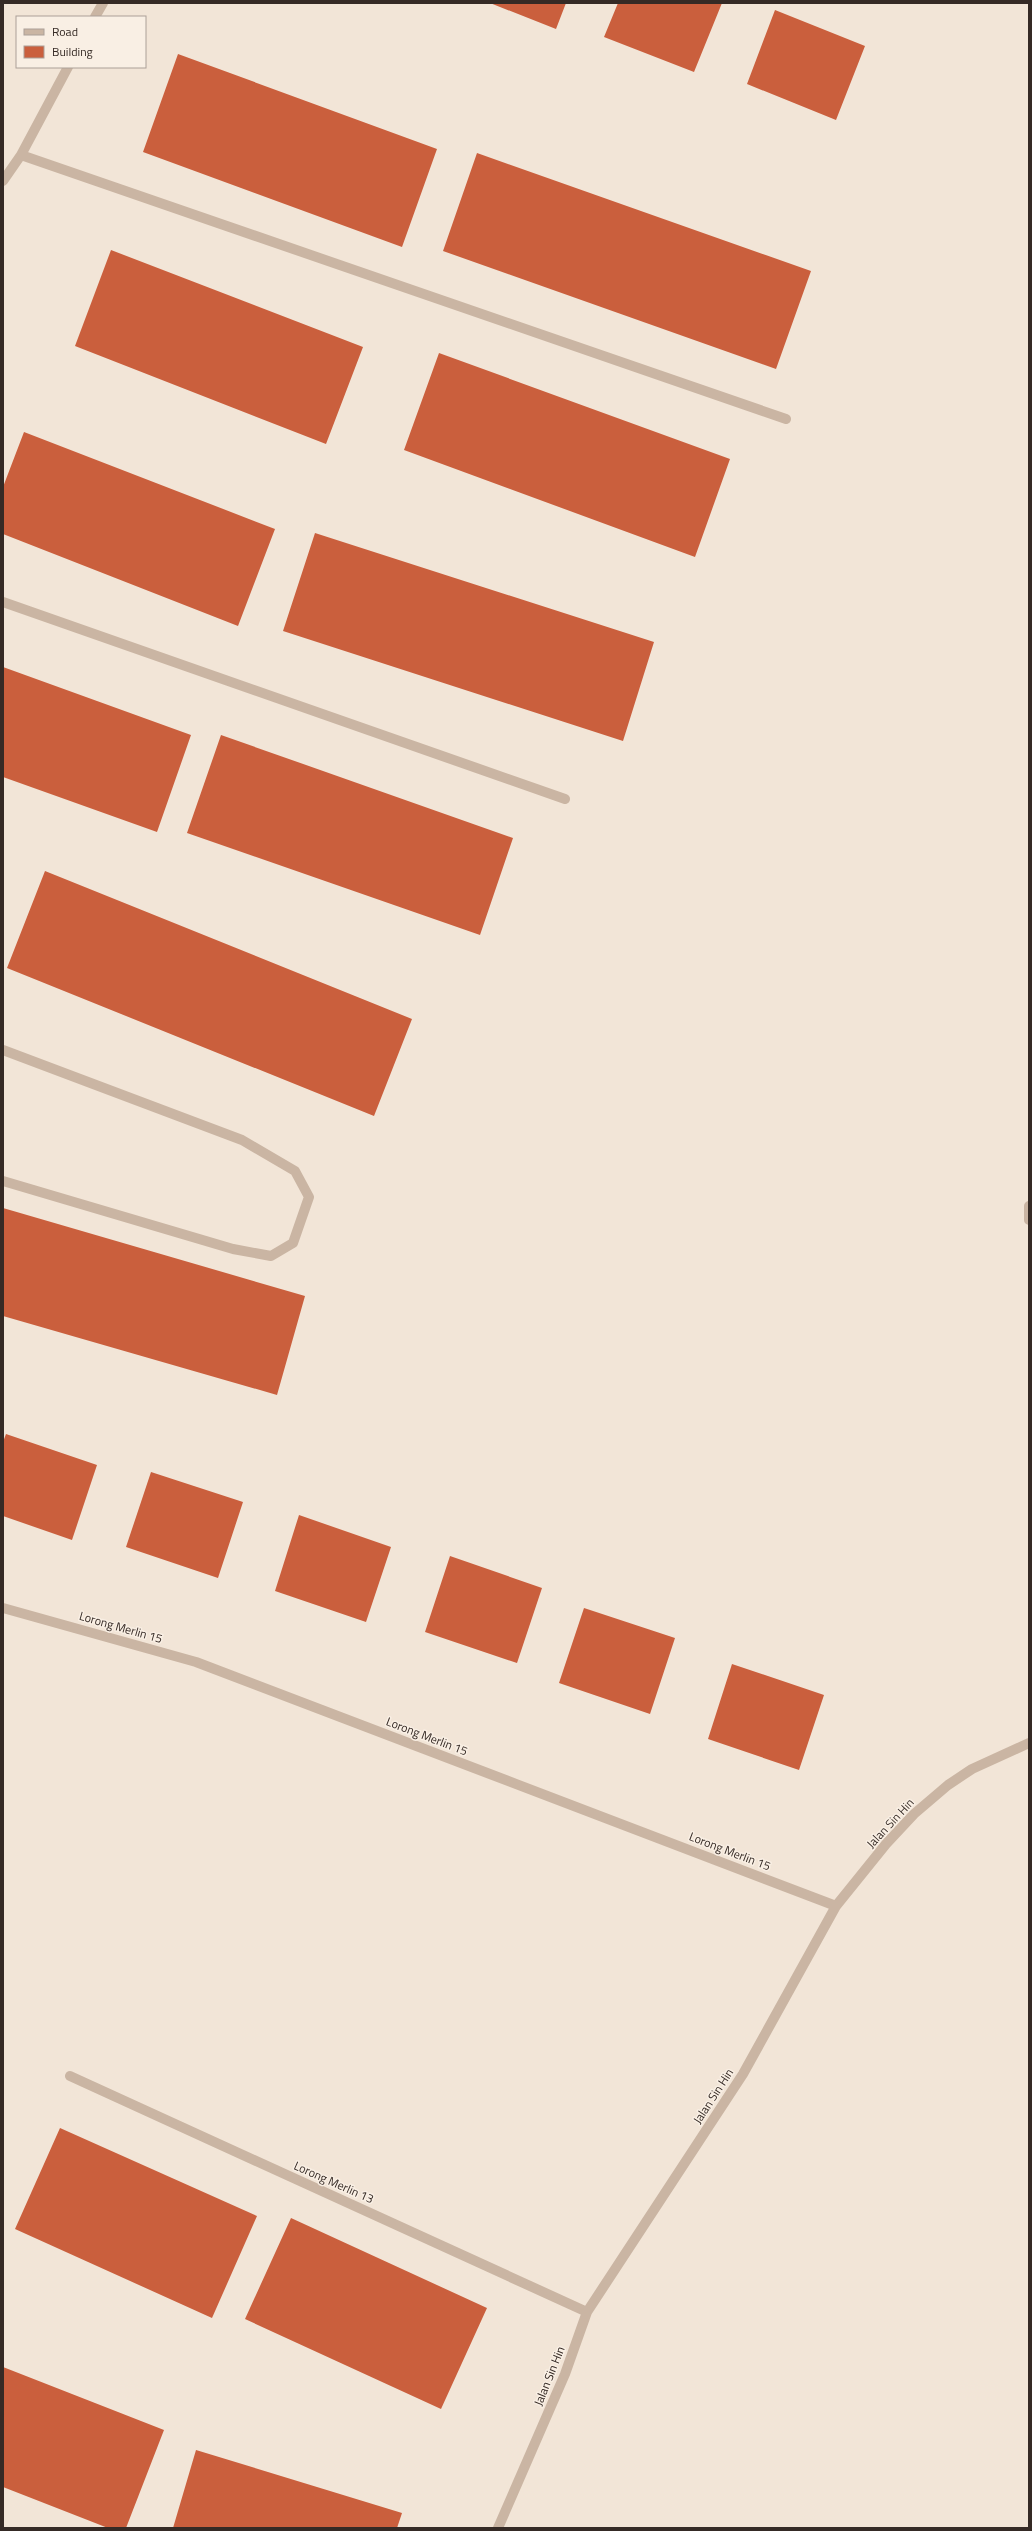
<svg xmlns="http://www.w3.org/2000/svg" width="1032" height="2531" font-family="'Titillium Web',sans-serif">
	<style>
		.building { fill: #ca5f3d }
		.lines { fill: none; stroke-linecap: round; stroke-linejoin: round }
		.street { stroke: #cab5a3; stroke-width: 10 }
		.labels { text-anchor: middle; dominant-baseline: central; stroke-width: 3; stroke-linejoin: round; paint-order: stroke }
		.street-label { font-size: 12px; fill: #352a25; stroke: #f9efe4 }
	</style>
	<rect width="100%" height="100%" fill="#f2e5d7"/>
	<!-- building -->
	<path class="building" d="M 490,3 L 566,3 L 556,29 Z
		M 618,3 L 722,3 L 694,72 L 604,37 Z
		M 775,10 L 865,46 L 836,120 L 747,84 Z
		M 178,54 L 437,149 L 402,247 L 143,152 Z
		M 477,153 L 811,271 L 776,369 L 443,251 Z
		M 111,250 L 363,347 L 326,444 L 75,346 Z
		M 439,353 L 730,459 L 695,557 L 404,450 Z
		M 24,432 L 275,529 L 238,626 L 3,534 L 3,487 Z
		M 315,533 L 654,642 L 623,741 L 283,631 Z
		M 3,667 L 191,735 L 157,832 L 3,777 Z
		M 221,735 L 513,838 L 480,935 L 187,833 Z
		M 45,871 L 412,1019 L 374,1116 L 7,968 Z
		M 3,1208 L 305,1296 L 277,1395 L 3,1316 Z
		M 6,1434 L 97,1465 L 72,1540 L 3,1516 L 3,1442 Z
		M 151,1472 L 243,1502 L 218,1578 L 126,1547 Z
		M 299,1515 L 391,1547 L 366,1622 L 275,1591 Z
		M 450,1556 L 542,1588 L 517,1663 L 425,1632 Z
		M 584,1608 L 675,1638 L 650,1714 L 559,1683 Z
		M 732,1664 L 824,1695 L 799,1770 L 708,1739 Z
		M 60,2128 L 257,2216 L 212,2318 L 15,2229 Z
		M 291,2218 L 487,2308 L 441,2409 L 245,2319 Z
		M 3,2367 L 164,2430 L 126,2528 L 108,2528 L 3,2487 Z
		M 196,2450 L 402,2513 L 397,2528 L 173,2528 Z"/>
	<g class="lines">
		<!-- street -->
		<path class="street" d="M 95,17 L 103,3
			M 21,155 L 786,419
			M 3,181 L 21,155 L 68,67
			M 3,602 L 565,799
			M 3,1050 L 242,1140 L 295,1171 L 309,1197 L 293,1243 L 271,1256 L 233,1249 L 3,1181
			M 1029,1206 L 1029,1220
			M 3,1608 L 196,1662 L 836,1906
			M 70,2076 L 587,2312
			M 498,2528 L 565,2374 L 587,2312 L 743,2074 L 836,1906 L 886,1844 L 914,1814 L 948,1785 L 972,1769 L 1029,1743"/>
	</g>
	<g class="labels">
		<!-- street labels -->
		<g class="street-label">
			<text transform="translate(121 1627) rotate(16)">Lorong Merlin 15</text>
			<text transform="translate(427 1736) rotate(21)">Lorong Merlin 15</text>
			<text transform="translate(890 1823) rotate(-47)">Jalan Sin Hin</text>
			<text transform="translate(730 1851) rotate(21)">Lorong Merlin 15</text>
			<text transform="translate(713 2096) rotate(-57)">Jalan Sin Hin</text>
			<text transform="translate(334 2182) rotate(24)">Lorong Merlin 13</text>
			<text transform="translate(549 2376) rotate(-68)">Jalan Sin Hin</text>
		</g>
	</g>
	<!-- border -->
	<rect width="1032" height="2531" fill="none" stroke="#352a25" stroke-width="8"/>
	<!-- legend -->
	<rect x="16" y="16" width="130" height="52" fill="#f9efe4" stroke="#aba098"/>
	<rect x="24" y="29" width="20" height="6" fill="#cab5a3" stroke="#aba098"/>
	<text x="52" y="36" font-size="12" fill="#352a25">Road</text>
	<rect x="24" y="46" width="20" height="12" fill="#ca5f3d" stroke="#aba098"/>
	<text x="52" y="56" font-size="12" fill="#352a25">Building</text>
</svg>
